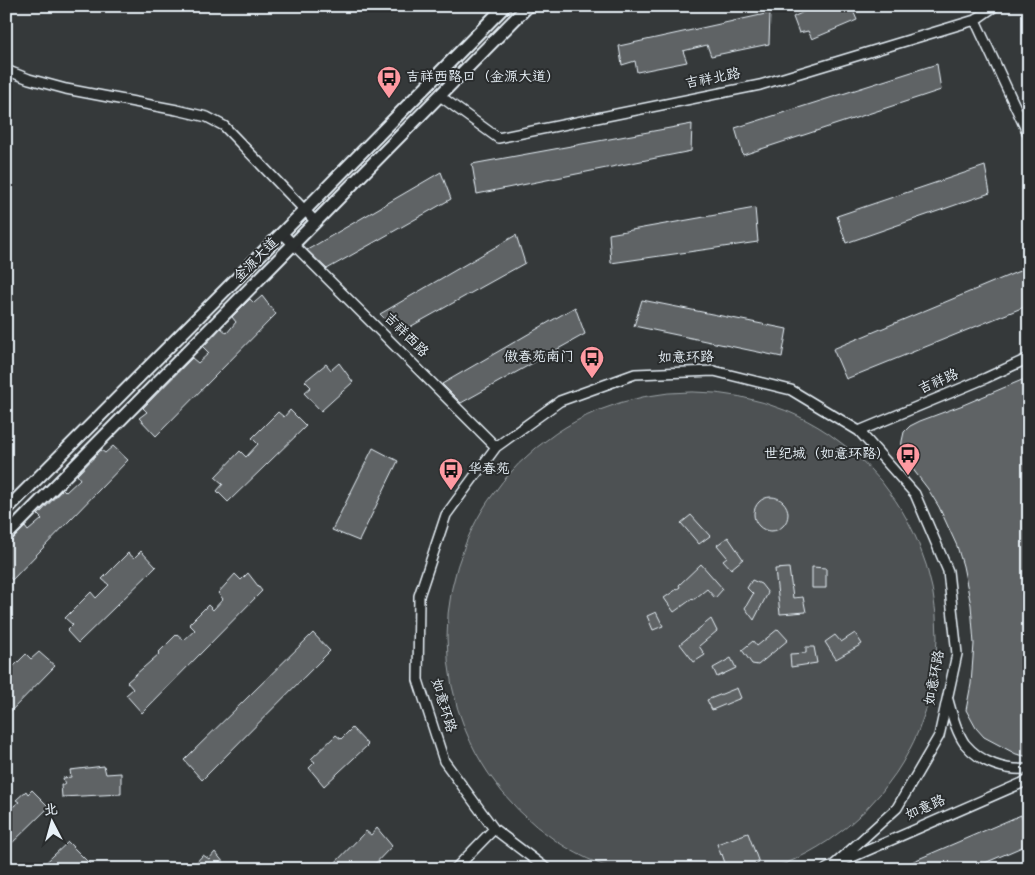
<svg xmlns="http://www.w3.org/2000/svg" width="1035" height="875" font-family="'Gochi Hand','LXGW WenKai TC',sans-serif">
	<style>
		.green { fill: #4d5152; stroke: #9aa1a5 }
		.building { fill: #5f6365; stroke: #e8f1f8 }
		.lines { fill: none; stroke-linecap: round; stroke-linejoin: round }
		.minor-casing { stroke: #e8f1f8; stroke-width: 12 }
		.tertiary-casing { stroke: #e8f1f8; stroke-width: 15 }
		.minor { stroke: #2a2d2e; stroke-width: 9 }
		.tertiary { stroke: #2a2d2e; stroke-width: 11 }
		.labels { text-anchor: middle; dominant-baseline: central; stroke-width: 4; stroke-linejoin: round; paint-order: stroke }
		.poi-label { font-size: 14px; fill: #e8f1f8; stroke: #2a2d2e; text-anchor: start }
		.street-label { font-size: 14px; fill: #e8f1f8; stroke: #2a2d2e }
	</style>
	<rect width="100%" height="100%" fill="#35393a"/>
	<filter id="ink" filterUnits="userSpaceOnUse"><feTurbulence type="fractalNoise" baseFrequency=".02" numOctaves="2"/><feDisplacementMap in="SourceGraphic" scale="10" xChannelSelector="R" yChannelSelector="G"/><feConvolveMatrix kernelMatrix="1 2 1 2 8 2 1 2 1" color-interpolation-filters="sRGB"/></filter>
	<g filter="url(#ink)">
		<!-- green -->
		<path class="green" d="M447 637a245 245 0 1 1 490 0a245 245 0 1 1-490 0Z"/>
		<!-- building -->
		<path class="building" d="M 816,6 L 851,6 L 857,20 L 812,39 L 808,31 L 799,33 L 793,17 Z
			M 770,13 L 769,44 L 711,56 L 707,45 L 683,51 L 687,62 L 637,72 L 635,61 L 622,65 L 619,46 Z
			M 937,64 L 941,90 L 743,155 L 735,128 Z
			M 692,124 L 691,151 L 477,194 L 472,164 Z
			M 985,166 L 990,193 L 846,243 L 837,216 Z
			M 441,172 L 451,199 L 327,269 L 307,250 Z
			M 755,208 L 758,242 L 611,263 L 609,234 Z
			M 516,235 L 525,263 L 399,333 L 380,314 Z
			M 1029,267 L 1029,305 L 846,379 L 833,349 Z
			M 262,296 L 276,314 L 156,436 L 139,418 L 147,412 L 143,408 L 192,358 L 198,363 L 209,353 L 203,347 L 221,328 L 227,333 L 236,322 L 232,317 L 250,299 L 254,303 Z
			M 642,300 L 787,329 L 782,357 L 634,326 Z
			M 575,307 L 585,334 L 461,403 L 442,384 Z
			M 339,363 L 353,382 L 321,411 L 304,393 L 311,387 L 305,381 L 326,364 L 331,370 Z
			M 1029,377 L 1029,757 L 1016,754 L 984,737 L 976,728 L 966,710 L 971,684 L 974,644 L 971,605 L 963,566 L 957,546 L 939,507 L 928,489 L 902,455 L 901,450 L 902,441 L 904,432 L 910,426 L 920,421 L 963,405 Z
			M 290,410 L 306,426 L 228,502 L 217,491 L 223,484 L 215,477 L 240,451 L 246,457 L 258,444 L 252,438 L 278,412 L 284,417 Z
			M 113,446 L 128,460 L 12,580 L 6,573 L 6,543 L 11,541 L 25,527 L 28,531 L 42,519 L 38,515 L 63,489 L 66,492 L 80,479 L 77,475 L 101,450 L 105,453 Z
			M 373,448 L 398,461 L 359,541 L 332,530 Z
			M754 514a17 17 0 1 1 34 0a17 17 0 1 1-34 0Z
			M 691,515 L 710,536 L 699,544 L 681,523 Z
			M 728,537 L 743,559 L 731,569 L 723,560 L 727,557 L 717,545 Z
			M 141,551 L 156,567 L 78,643 L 67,631 L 73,625 L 65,618 L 91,592 L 96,598 L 109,585 L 102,579 L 128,553 L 134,558 Z
			M 701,564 L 723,589 L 715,598 L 707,589 L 693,600 L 692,599 L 674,612 L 664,598 L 680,587 L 679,585 Z
			M 812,567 L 826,568 L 826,588 L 812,588 Z
			M 789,568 L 793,598 L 803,597 L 806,612 L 780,614 L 775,569 Z
			M 248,573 L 262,591 L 142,713 L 126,695 L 133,689 L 127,682 L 159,654 L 158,653 L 177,634 L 184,640 L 195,630 L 189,624 L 208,605 L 213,610 L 223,599 L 218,593 L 235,574 L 241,580 Z
			M 752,580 L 761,584 L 768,593 L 754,620 L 745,608 L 753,594 L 747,588 Z
			M 656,612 L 663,626 L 653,630 L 647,616 Z
			M 711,619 L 717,631 L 699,646 L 705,655 L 694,662 L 680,644 Z
			M 778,629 L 788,640 L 758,665 L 752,664 L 742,650 L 753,641 L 757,646 Z
			M 313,633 L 330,651 L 202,780 L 184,760 Z
			M 855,633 L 862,644 L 836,659 L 825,642 L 835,635 L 841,642 Z
			M 806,647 L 814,647 L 817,663 L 791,667 L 790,654 L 806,653 Z
			M 39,652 L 55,666 L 6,716 L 6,674 L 26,654 L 31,659 Z
			M 731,658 L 736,668 L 717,677 L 713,668 Z
			M 737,688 L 741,698 L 712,710 L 707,700 Z
			M 352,728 L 368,745 L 324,786 L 309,768 L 315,762 L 311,759 L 336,735 L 341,739 Z
			M 104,766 L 106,774 L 121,773 L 121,794 L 62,797 L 61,785 L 65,785 L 63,778 L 71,777 L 70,770 Z
			M 32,790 L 49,807 L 6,849 L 6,812 L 19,802 L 16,800 L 26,791 L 28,794 Z
			M 1021,815 L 1029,832 L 1029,844 L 971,869 L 895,869 Z
			M 377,828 L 392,846 L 370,869 L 329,869 L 366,831 L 371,835 Z
			M 748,833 L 759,863 L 745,869 L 727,869 L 722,854 L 721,855 L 717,844 Z
			M 68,842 L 95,869 L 39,869 Z
			M 215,852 L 229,869 L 190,869 L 203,855 L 209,859 Z"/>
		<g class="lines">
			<defs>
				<path id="minor" d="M 975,20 L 1029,136
					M 6,70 L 29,79 L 66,89 L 177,110 L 207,117 L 224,126 L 316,222
					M 440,96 L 498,138 L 760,85 L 975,20 L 995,6
					M 282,233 L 496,447
					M 859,431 L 986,378 L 1029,358
					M 948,700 C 952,714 956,732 965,744 C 981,763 1005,771 1029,769
					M 841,862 L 1029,780
					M 455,869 L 494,829
					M 547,869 L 494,829 L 444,761 L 418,680 L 419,596 L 446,515 L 496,447 L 560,401 L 635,374 L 714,371 L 791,390 L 859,431 L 915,494 L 948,571 L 957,654 L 939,736 L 897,808 L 834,865 L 826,869"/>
				<path id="tertiary" d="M 6,510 L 305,210 L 505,6
					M 6,536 L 528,6"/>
			</defs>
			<!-- minor casing -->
			<use href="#minor" class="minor-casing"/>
			<!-- tertiary casing -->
			<use href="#tertiary" class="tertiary-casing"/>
			<!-- minor -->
			<use href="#minor" class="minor"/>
			<!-- tertiary -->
			<use href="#tertiary" class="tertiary"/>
		</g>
	</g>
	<!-- icons -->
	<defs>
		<symbol id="bus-pin" viewBox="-11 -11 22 30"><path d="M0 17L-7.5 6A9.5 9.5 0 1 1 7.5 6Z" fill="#ff9aa2" stroke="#2a2d2e"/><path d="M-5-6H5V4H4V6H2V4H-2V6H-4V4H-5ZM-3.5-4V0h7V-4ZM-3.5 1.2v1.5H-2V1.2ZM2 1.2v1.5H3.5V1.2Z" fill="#111"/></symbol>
	</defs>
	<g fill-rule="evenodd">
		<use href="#bus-pin" x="375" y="64" width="28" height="38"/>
		<use href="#bus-pin" x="578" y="344" width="28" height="38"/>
		<use href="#bus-pin" x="894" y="441" width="28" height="38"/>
		<use href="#bus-pin" x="437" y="456" width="28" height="38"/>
	</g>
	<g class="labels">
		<!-- poi labels -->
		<g class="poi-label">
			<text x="406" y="78">吉祥西路口（金源大道）</text>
			<text x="574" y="358" text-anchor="end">傲春苑南门</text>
			<text x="890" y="455" text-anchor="end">世纪城（如意环路）</text>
			<text x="468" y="470">华春苑</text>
		</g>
		<!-- street labels -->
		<g class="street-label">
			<text transform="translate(713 80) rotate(-11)">吉祥北路</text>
			<text transform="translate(257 261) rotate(-45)">金源大道</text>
			<text transform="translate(405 336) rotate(45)">吉祥西路</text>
			<text transform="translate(686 359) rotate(-1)">如意环路</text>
			<text transform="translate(939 383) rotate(-23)">吉祥路</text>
			<text transform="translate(936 678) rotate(-80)">如意环路</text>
			<text transform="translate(442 706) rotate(73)">如意环路</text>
			<text transform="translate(926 809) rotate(-24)">如意路</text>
		</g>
	</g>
	<!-- margin -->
	<rect width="1035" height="875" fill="none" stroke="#2a2d2e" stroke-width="25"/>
	<rect x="12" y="12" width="1010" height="850" fill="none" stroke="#e8f1f8" stroke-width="2" filter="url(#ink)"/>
	<!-- north arrow -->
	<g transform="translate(52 822) rotate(354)" stroke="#2a2d2e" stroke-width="4" paint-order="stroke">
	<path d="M0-4L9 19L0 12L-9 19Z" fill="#e8f1f8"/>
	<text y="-8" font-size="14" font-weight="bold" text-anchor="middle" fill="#e8f1f8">北</text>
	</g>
</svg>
